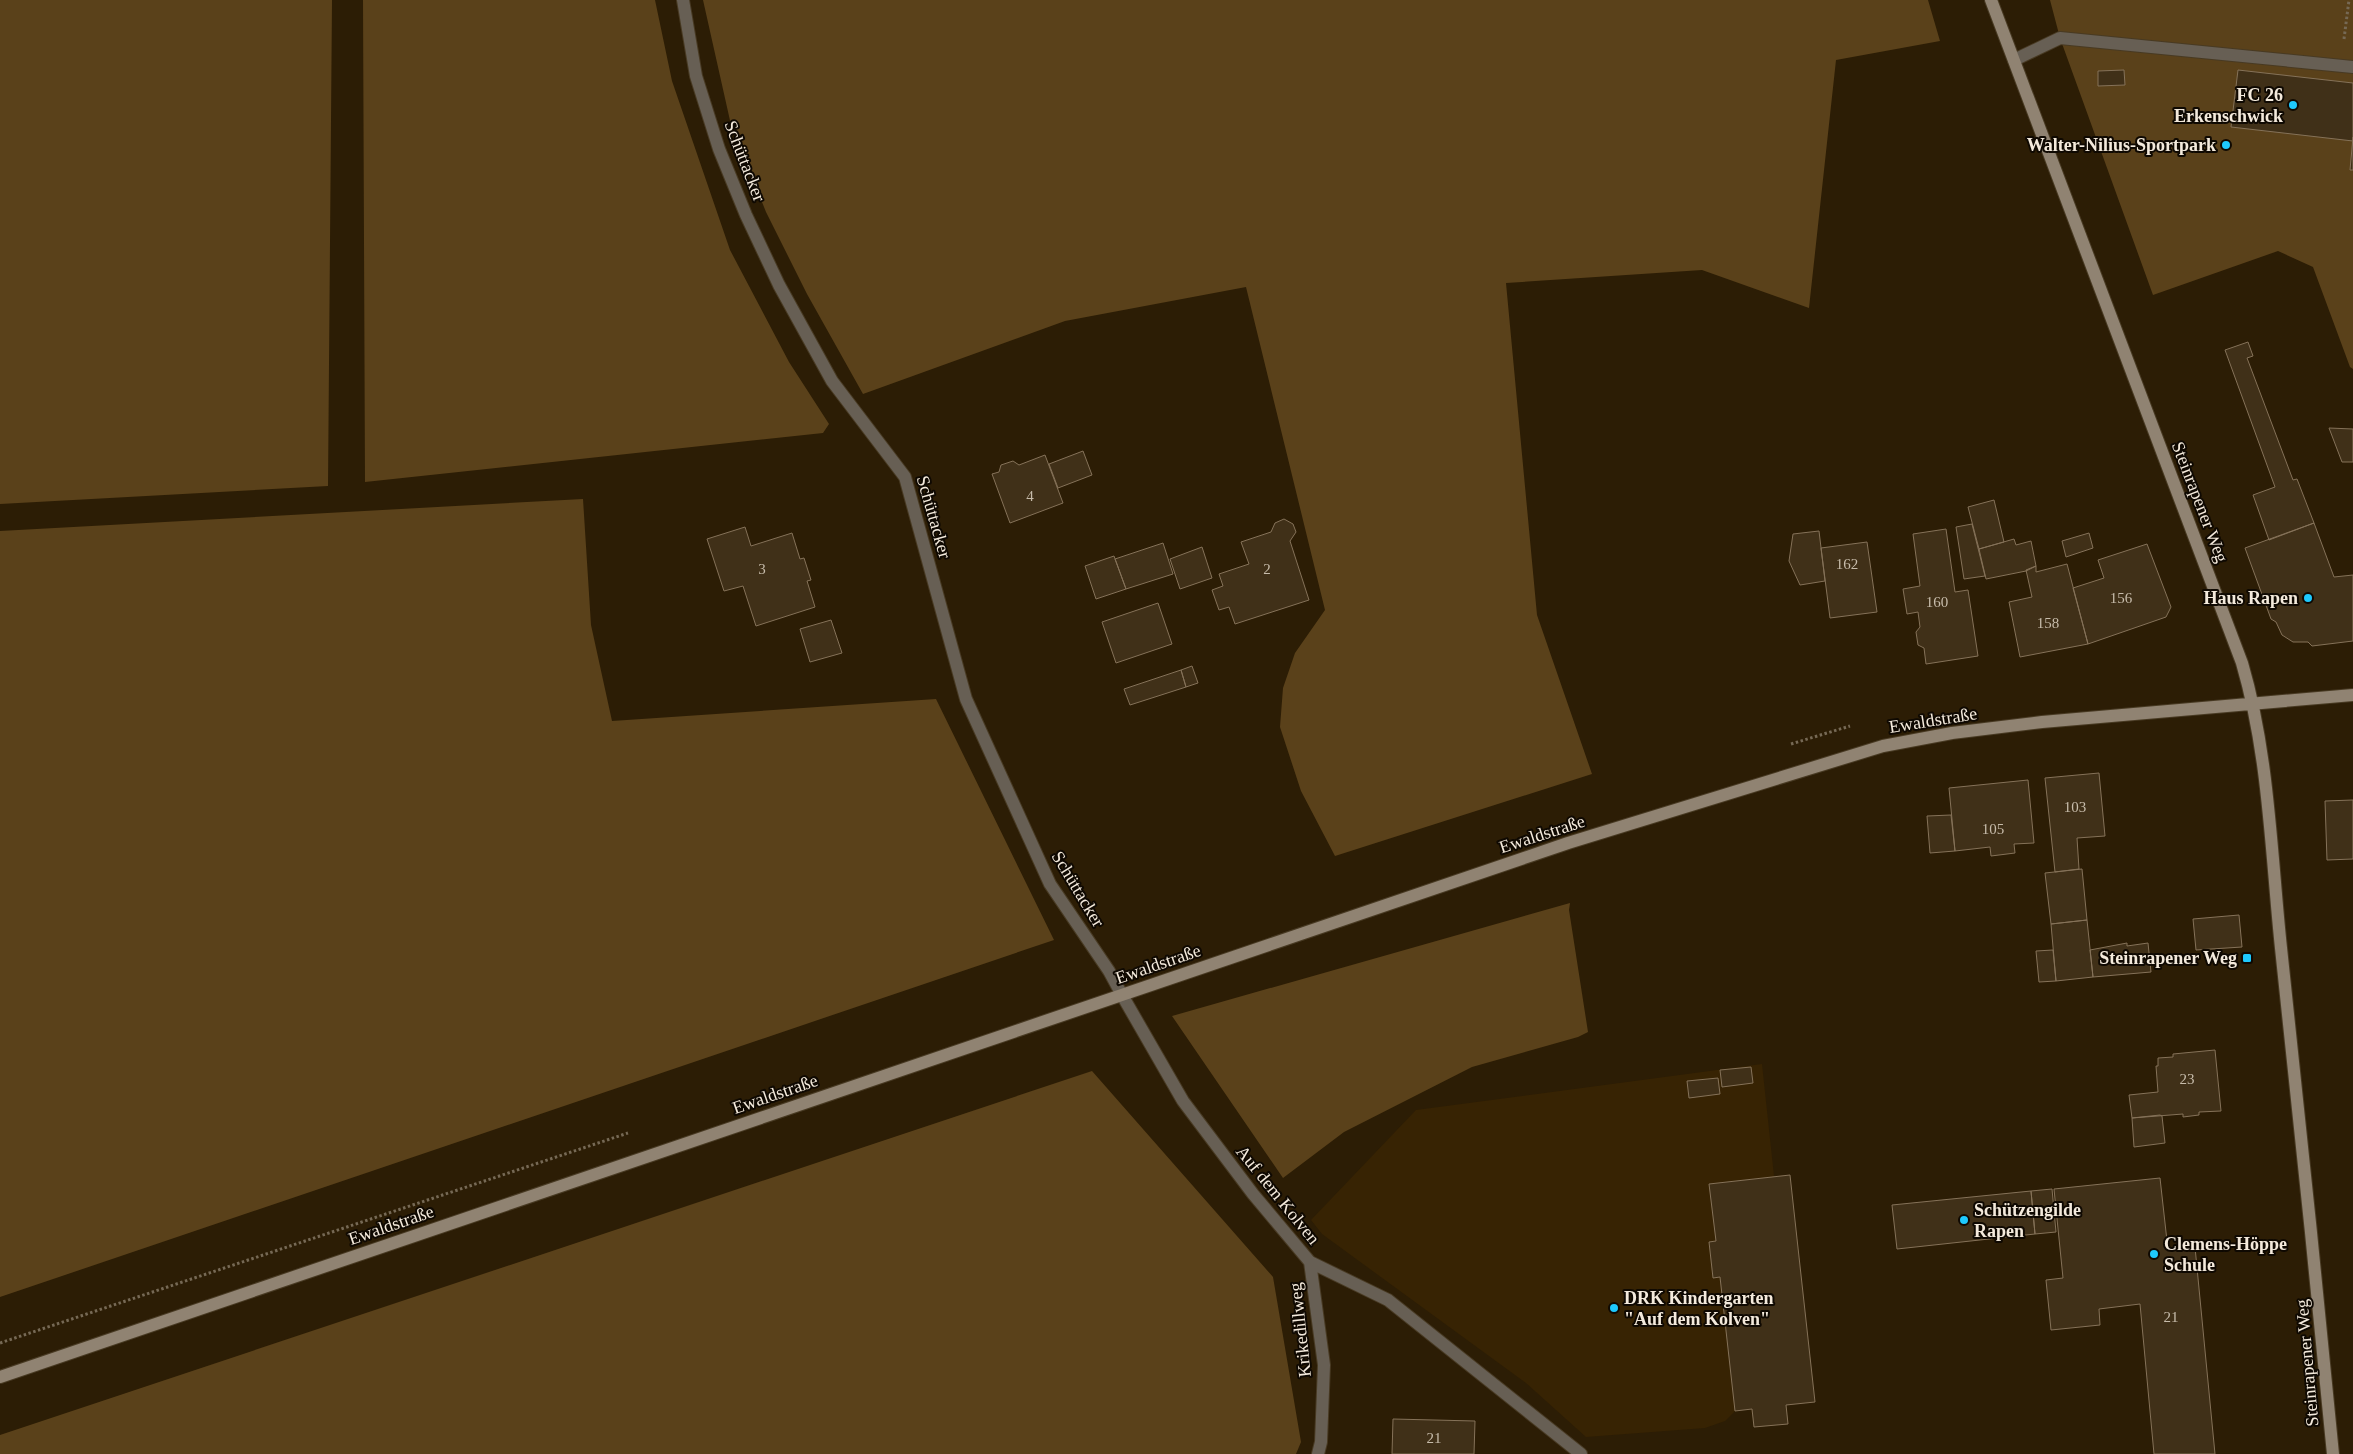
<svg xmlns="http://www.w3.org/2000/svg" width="2353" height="1454" font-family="Georgia,serif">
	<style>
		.built { fill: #372303 }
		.green { fill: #5a411a }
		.building { fill: #403018; stroke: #857259 }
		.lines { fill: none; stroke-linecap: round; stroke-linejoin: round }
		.lane-casing { stroke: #483a23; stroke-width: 14 }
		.street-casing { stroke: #483a23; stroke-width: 14 }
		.secondary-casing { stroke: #483a23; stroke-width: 14 }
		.path { stroke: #766955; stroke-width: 3; stroke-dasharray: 2.5 2.5; stroke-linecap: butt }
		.lane { stroke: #675f54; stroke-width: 12 }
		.street { stroke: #675f54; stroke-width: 12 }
		.secondary { stroke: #908372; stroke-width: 12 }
		.poi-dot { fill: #1ec9fd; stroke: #0f0902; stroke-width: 2 }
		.labels { text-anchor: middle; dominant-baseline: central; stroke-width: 4; stroke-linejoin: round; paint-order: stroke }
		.number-label { font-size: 15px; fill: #c7bcab }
		.poi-label { font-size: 18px; font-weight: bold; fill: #f4eadc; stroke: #0f0902; text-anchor: end }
		.street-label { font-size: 18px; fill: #f4eadc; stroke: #0f0902 }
	</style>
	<rect width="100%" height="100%" fill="#2c1d05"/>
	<!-- built -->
	<path class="built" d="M 1762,1064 L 1774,1176 L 1790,1175 L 1815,1402 L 1786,1405 L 1788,1424 L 1754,1427 L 1751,1409 L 1735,1411 L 1725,1421 L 1705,1428 L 1586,1437 L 1526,1383 L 1322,1234 L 1311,1220 L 1416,1110 Z"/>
	<!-- green -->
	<path class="green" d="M 0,0 L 332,0 L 328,486 L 0,504 Z
		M 363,0 L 655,0 L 672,81 L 730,250 L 789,362 L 829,424 L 823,433 L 365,482 Z
		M 703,0 L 1928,0 L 1940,41 L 1836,60 L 1809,308 L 1702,270 L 1506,283 L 1537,615 L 1592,774 L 1335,856 L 1301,791 L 1280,727 L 1283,688 L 1295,653 L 1325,610 L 1246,287 L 1065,321 L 863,394 L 807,294 L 766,212 L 731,125 Z
		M 2050,0 L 2353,0 L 2353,369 L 2350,367 L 2313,267 L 2278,251 L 2153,295 L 2060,38 Z
		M 583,499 L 591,625 L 612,721 L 936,699 L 1054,940 L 0,1297 L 0,531 Z
		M 1570,903 L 1569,910 L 1588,1032 L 1578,1037 L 1472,1067 L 1344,1132 L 1283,1178 L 1172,1016 Z
		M 1092,1071 L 1273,1277 L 1301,1442 L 1296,1454 L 0,1454 L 0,1435 Z"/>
	<!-- building -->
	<path class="building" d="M 2124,70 L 2125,85 L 2098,86 L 2098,71 Z
		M 2238,70 L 2353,83 L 2353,141 L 2231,127 Z
		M 2353,137 L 2353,170 L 2350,170 Z
		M 2248,342 L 2253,356 L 2247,358 L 2293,480 L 2297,479 L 2314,523 L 2269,540 L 2253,495 L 2275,487 L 2225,350 Z
		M 2329,428 L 2353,429 L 2353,462 L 2342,462 Z
		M 1083,451 L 1092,475 L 1058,488 L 1049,464 Z
		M 1045,455 L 1063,503 L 1010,523 L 992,474 L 999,472 L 1001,465 L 1013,461 L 1019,465 Z
		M 1994,500 L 2004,542 L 1979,549 L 1968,507 Z
		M 1284,519 L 1293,524 L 1296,532 L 1290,541 L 1309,600 L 1235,624 L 1229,607 L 1219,610 L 1212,590 L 1223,586 L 1219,574 L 1249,564 L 1241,542 L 1271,532 L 1275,523 Z
		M 2314,523 L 2334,577 L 2353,575 L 2353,641 L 2312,646 L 2308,642 L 2293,642 L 2282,635 L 2276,622 L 2271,619 L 2245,548 Z
		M 1972,524 L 1985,576 L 1964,579 L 1956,527 Z
		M 745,527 L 751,546 L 792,533 L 800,559 L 804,558 L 811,580 L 807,581 L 815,607 L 756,626 L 743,586 L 724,591 L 707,539 Z
		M 1946,529 L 1955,592 L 1968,590 L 1978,656 L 1926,664 L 1924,648 L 1918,645 L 1916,632 L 1920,627 L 1918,612 L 1907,614 L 1903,589 L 1920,586 L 1913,534 Z
		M 1819,531 L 1825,581 L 1800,585 L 1789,561 L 1793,534 Z
		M 2089,533 L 2093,548 L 2066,557 L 2062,541 Z
		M 2014,539 L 2016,545 L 2031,541 L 2036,566 L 2026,571 L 1986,579 L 1979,549 Z
		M 1867,542 L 1877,612 L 1830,618 L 1821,548 Z
		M 1163,543 L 1173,574 L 1126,589 L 1115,559 Z
		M 2147,544 L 2171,607 L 2166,617 L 2088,644 L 2073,588 L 2104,578 L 2098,560 Z
		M 1202,547 L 1212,578 L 1180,589 L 1170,559 Z
		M 1114,556 L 1126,589 L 1096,599 L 1085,566 Z
		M 2067,564 L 2088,644 L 2020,657 L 2009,602 L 2032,597 L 2026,570 L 2036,566 L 2036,572 Z
		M 1158,603 L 1172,644 L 1116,663 L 1102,622 Z
		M 831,620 L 842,653 L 810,662 L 800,629 Z
		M 1192,666 L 1198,683 L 1186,687 L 1181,670 Z
		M 1181,670 L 1186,687 L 1130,705 L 1124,689 Z
		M 2099,773 L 2105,836 L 2077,838 L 2079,869 L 2055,872 L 2045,778 Z
		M 2028,780 L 2034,843 L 2014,844 L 2015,853 L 1991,856 L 1990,847 L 1955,851 L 1949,788 Z
		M 2353,800 L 2353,859 L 2327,860 L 2325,801 Z
		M 1951,815 L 1955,851 L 1930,853 L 1927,816 Z
		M 2082,869 L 2087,920 L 2051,924 L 2045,873 Z
		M 2239,915 L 2242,947 L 2196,950 L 2193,919 Z
		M 2087,920 L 2093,977 L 2056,981 L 2051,924 Z
		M 2127,943 L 2127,946 L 2148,943 L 2151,972 L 2093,977 L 2090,950 Z
		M 2053,950 L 2056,981 L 2039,982 L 2036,951 Z
		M 2215,1050 L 2221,1111 L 2199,1112 L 2199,1115 L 2183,1117 L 2183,1114 L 2132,1118 L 2129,1095 L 2158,1092 L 2156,1066 L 2158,1066 L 2158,1058 L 2173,1057 L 2173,1054 Z
		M 1751,1067 L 1753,1083 L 1722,1087 L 1720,1070 Z
		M 1718,1078 L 1720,1094 L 1689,1098 L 1687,1081 Z
		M 2160,1115 L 2162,1116 L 2165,1143 L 2134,1147 L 2132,1118 Z
		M 1790,1175 L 1815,1402 L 1786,1405 L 1788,1424 L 1754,1427 L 1752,1409 L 1735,1411 L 1720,1277 L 1713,1278 L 1709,1242 L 1716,1241 L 1709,1184 Z
		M 2160,1178 L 2168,1250 L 2195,1247 L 2215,1454 L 2154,1454 L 2140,1304 L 2099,1309 L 2100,1325 L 2051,1330 L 2046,1280 L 2063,1278 L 2054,1189 Z
		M 2052,1189 L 2056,1232 L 2035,1234 L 2031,1191 Z
		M 2031,1191 L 2035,1234 L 1897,1249 L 1892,1205 Z
		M 1393,1419 L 1475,1421 L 1474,1454 L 1392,1454 Z"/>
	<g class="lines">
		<defs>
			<path id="lane" d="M 683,0 L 696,76 L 719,149 L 746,215 L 779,285 L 832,381 L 905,477 L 966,699 L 1050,884 L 1109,971 L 1122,995
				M 2014,60 L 2060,38 L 2353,67"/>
			<path id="street" d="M 1122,995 L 1183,1101 L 1253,1194 L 1310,1262 L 1388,1300 L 1581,1454
				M 1310,1262 L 1324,1365 L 1321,1442 L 1318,1454"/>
			<path id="secondary" d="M 1991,0 L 2242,663 C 2269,755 2271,853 2281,948 C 2299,1117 2317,1285 2333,1454
				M 0,1377 L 1568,843 L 1883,746 L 1952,733 L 2042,722 L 2353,695"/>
		</defs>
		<!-- lane casing -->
		<use href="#lane" class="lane-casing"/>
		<!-- street casing -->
		<use href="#street" class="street-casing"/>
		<!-- secondary casing -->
		<use href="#secondary" class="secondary-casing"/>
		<!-- path -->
		<path class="path" d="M 2344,39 L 2349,0
			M 1791,744 L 1850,726
			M 0,1343 L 628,1133"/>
		<!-- lane -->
		<use href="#lane" class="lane"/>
		<!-- street -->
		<use href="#street" class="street"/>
		<!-- secondary -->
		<use href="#secondary" class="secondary"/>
	</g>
	<!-- markers -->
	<g class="poi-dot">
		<circle cx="2293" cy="105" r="5"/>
		<circle cx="2226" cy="145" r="5"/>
		<circle cx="2308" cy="598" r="5"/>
		<rect x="2242" y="953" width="10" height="10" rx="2.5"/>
		<circle cx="1964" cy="1220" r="5"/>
		<circle cx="2154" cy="1254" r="5"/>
		<circle cx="1614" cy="1308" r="5"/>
	</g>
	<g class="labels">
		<!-- number labels -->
		<g class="number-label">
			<text x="1030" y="496">4</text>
			<text x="1847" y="564">162</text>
			<text x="762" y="569">3</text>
			<text x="1267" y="569">2</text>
			<text x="2121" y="598">156</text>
			<text x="1937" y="602">160</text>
			<text x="2048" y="623">158</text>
			<text x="2075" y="807">103</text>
			<text x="1993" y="829">105</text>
			<text x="2187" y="1079">23</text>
			<text x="2171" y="1317">21</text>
			<text x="1434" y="1438">21</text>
		</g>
		<!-- poi labels -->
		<g class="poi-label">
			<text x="2283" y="95">FC 26<tspan x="2283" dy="21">Erkenschwick</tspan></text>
			<text x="2216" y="145">Walter-Nilius-Sportpark</text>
			<text x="2298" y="598">Haus Rapen</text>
			<text x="2237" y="958">Steinrapener Weg</text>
			<text x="1974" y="1210" text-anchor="start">Schützengilde<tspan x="1974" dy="21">Rapen</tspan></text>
			<text x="2164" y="1244" text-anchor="start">Clemens-Höppe<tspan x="2164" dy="21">Schule</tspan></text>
			<text x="1624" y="1298" text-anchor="start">DRK Kindergarten<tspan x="1624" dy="21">"Auf dem Kolven"</tspan></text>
		</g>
		<!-- street labels -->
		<g class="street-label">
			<text transform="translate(745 161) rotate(69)">Schüttacker</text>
			<text transform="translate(2200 502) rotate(69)">Steinrapener Weg</text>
			<text transform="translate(934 517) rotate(74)">Schüttacker</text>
			<text transform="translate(1933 720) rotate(-9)">Ewaldstraße</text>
			<text transform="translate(1542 834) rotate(-18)">Ewaldstraße</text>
			<text transform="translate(1078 889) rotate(59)">Schüttacker</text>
			<text transform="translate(1158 964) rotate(-19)">Ewaldstraße</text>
			<text transform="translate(775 1094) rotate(-19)">Ewaldstraße</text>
			<text transform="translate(1278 1195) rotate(51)">Auf dem Kolven</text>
			<text transform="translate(391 1225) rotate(-19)">Ewaldstraße</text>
			<text transform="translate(1300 1330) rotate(-96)">Krikedillweg</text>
			<text transform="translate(2307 1363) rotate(-95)">Steinrapener Weg</text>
		</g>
	</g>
</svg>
